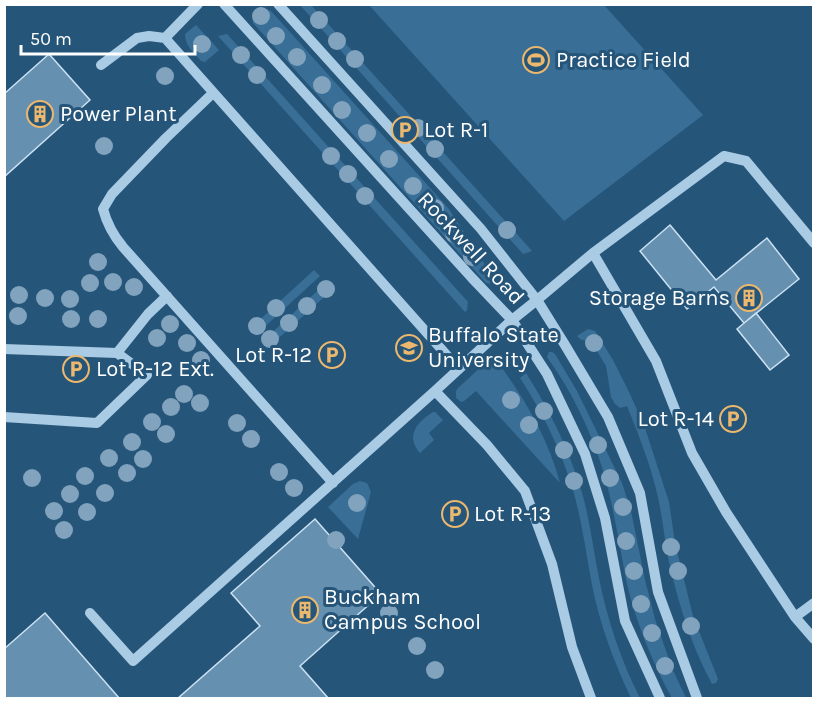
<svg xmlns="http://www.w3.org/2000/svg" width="818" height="703" font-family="Karla,sans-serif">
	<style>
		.green { fill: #396f97 }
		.building { fill: #6690b0; stroke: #cce2f3; stroke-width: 1.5 }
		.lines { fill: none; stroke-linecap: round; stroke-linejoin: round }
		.minor { stroke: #a9cbe4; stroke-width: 10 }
		.tree { fill: #81a3bd }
		.labels { text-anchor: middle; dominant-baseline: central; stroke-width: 6; stroke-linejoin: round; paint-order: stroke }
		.poi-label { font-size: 22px; fill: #fff; stroke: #26557a; text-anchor: start }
		.street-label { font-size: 22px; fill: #fff; stroke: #26557a }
	</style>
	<rect width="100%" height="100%" fill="#26557a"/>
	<!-- green -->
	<path class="green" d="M 300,5 L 311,5 L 532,251 L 523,254 Z
		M 369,5 L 604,5 L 703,115 L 564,221 Z
		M 260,7 L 271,11 L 449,209 L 494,279 L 491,284 L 486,283 L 253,23 C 251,15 254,11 260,7 Z
		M 196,25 L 219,50 L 205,62 L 201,61 C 194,53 185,46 185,34 Z
		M 227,34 L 468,302 L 467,310 L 465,312 L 218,36 Z
		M 314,270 L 320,276 L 259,332 L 253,326 Z
		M 326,283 L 332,290 L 271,345 L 265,339 Z
		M 588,329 L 595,331 L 613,360 L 630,394 L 645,428 L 669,502 L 675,543 L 693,616 L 718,679 L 716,683 L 712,684 C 692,647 680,608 670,567 C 664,541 663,515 656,489 C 649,461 638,433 627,406 L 620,408 L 615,404 L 611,397 L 606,366 L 592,343 L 580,339 L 577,336 Z
		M 549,352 L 552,352 L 555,354 L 577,391 L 622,483 L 631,511 L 645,580 L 655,619 L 672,668 L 686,698 L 672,698 C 653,664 636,622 627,584 C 619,545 614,506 602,467 C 590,429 571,390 547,357 Z
		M 493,356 C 522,394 548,437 560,483 L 476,391 L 464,401 L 461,402 L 456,398 L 456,391 L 458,388 Z
		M 526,373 C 550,411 569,449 582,493 C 590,520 593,549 599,578 C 607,619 621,661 640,698 L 631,698 C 614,662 600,625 592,585 C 586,553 582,521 573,490 C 561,450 543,413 520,378 Z
		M 433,412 L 435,412 L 443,420 L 429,433 L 434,440 L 420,453 C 405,436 417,422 433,412 Z
		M 360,481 L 367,483 L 371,492 L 358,539 L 328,507 L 353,484 Z"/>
	<!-- building -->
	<path class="building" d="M 49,54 L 90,100 L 4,177 L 4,94 Z
		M 670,225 L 716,280 L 767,238 L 799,279 L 744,323 L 714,287 L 687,309 L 640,251 Z
		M 756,313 L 789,355 L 770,370 L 737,329 Z
		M 315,519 L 381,594 L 300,666 L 329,699 L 177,699 L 260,626 L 231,593 Z
		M 45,613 L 120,699 L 4,699 L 4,649 Z"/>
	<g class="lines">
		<!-- minor -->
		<path class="minor" d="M 198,4 L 165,38 L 459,369
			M 224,4 L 472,278 L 512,320 L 536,357 L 547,374 L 585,454 L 605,518 L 625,621 L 660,698
			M 278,4 L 481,229 L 537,300 L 565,345 L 608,417 L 640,493 L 658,592 L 697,698
			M 101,65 L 137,38 L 149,36 L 165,38
			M 213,93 L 166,138 L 112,194 L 103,209 C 107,224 113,235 123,247 L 333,483
			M 593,253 L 724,156 L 746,161 L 814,243
			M 4,349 L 117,353 L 147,375 L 97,423 L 4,417
			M 117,353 L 148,314 L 167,296
			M 435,391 L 487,445 L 525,491 L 552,564 L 572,647 L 591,698
			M 90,613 L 133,661 L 435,391 L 512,320 L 537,300 L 593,253 L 656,361 L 692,453 L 726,512 L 795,617 L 814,639
			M 795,617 L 814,603"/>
	</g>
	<!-- trees -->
	<g class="tree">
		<circle cx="261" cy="16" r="9"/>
		<circle cx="319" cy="20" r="9"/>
		<circle cx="276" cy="36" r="9"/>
		<circle cx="337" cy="41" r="9"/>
		<circle cx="202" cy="44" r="9"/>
		<circle cx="241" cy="55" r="9"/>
		<circle cx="297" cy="57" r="9"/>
		<circle cx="355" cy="59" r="9"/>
		<circle cx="257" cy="75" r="9"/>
		<circle cx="165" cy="76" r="9"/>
		<circle cx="322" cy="85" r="9"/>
		<circle cx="342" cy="110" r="9"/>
		<circle cx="418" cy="128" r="9"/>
		<circle cx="367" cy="133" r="9"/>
		<circle cx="104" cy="146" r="9"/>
		<circle cx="435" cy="149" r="9"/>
		<circle cx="331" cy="156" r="9"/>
		<circle cx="389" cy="159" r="9"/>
		<circle cx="348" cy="174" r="9"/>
		<circle cx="413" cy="186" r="9"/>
		<circle cx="365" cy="196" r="9"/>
		<circle cx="435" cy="208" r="9"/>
		<circle cx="507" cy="230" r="9"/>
		<circle cx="454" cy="234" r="9"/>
		<circle cx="472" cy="257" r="9"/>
		<circle cx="98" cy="262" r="9"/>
		<circle cx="113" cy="282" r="9"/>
		<circle cx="90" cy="283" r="9"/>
		<circle cx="134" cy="287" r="9"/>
		<circle cx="326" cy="289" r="9"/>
		<circle cx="19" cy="295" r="9"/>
		<circle cx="45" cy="298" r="9"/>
		<circle cx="70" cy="299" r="9"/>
		<circle cx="307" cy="306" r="9"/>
		<circle cx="276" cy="308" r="9"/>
		<circle cx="18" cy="316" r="9"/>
		<circle cx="71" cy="319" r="9"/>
		<circle cx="98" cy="319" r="9"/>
		<circle cx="289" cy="323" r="9"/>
		<circle cx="170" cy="324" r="9"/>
		<circle cx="257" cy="326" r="9"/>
		<circle cx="157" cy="338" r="9"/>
		<circle cx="270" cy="339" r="9"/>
		<circle cx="187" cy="343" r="9"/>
		<circle cx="594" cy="343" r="9"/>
		<circle cx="201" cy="360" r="9"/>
		<circle cx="184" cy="394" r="9"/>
		<circle cx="511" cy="400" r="9"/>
		<circle cx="200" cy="403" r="9"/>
		<circle cx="171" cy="407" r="9"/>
		<circle cx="544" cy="411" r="9"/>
		<circle cx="152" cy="422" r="9"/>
		<circle cx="237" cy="423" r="9"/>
		<circle cx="529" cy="425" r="9"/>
		<circle cx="166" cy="434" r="9"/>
		<circle cx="251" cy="439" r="9"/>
		<circle cx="132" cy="442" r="9"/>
		<circle cx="598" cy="445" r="9"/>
		<circle cx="564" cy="450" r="9"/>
		<circle cx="109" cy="458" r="9"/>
		<circle cx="143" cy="459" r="9"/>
		<circle cx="279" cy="472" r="9"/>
		<circle cx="127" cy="473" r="9"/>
		<circle cx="85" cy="476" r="9"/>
		<circle cx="32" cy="478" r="9"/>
		<circle cx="610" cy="478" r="9"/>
		<circle cx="574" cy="481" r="9"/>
		<circle cx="294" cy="488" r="9"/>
		<circle cx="105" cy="493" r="9"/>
		<circle cx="70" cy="494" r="9"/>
		<circle cx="357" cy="503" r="9"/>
		<circle cx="623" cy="507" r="9"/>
		<circle cx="54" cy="511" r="9"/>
		<circle cx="87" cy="512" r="9"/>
		<circle cx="64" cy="530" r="9"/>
		<circle cx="336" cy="540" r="9"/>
		<circle cx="626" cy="541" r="9"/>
		<circle cx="671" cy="547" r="9"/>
		<circle cx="634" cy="571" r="9"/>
		<circle cx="678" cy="571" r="9"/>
		<circle cx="641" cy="604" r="9"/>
		<circle cx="389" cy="613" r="9"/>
		<circle cx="691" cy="626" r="9"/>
		<circle cx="652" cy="633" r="9"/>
		<circle cx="417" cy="646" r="9"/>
		<circle cx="665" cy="666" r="9"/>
		<circle cx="435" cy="670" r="9"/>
	</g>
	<!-- icons -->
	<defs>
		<symbol id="stadium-ring" viewBox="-11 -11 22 22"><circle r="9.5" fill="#26557a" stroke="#ecb86e" stroke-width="1.5"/><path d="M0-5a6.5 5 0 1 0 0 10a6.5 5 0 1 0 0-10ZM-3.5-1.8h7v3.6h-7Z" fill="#ecb86e"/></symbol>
		<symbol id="building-ring" viewBox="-11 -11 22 22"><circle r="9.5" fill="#26557a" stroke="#ecb86e" stroke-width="1.5"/><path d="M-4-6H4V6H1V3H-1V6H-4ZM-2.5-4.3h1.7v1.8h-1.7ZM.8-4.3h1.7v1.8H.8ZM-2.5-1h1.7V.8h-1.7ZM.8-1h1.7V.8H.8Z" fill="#ecb86e"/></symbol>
		<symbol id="parking-ring" viewBox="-11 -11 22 22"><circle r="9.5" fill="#26557a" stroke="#ecb86e" stroke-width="1.5"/><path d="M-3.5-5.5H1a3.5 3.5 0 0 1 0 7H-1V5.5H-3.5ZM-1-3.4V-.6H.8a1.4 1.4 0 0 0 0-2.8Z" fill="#ecb86e"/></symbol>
		<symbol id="university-ring" viewBox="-11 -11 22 22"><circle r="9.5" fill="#26557a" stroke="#ecb86e" stroke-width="1.5"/><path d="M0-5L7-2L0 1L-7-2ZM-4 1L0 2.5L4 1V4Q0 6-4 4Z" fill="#ecb86e"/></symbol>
	</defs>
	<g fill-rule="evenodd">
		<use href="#stadium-ring" x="521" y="45" width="30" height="30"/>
		<use href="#building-ring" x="25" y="99" width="30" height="30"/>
		<use href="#parking-ring" x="390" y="115" width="30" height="30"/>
		<use href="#building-ring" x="734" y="283" width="30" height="30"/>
		<use href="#university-ring" x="394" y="333" width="30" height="30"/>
		<use href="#parking-ring" x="317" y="340" width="30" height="30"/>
		<use href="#parking-ring" x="61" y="354" width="30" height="30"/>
		<use href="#parking-ring" x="718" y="404" width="30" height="30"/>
		<use href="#parking-ring" x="440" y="499" width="30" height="30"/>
		<use href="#building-ring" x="290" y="595" width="30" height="30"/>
	</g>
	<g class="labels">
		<!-- poi labels -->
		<g class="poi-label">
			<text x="556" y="60">Practice Field</text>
			<text x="60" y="114">Power Plant</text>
			<text x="424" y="130">Lot R-1</text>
			<text x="730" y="298" text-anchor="end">Storage Barns</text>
			<text x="428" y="335">Buffalo State<tspan x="428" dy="25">University</tspan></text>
			<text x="312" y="355" text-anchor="end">Lot R-12</text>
			<text x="96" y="369">Lot R-12 Ext.</text>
			<text x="714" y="419" text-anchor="end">Lot R-14</text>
			<text x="474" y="514">Lot R-13</text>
			<text x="324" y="597">Buckham<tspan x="324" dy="25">Campus School</tspan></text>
		</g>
		<!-- street labels -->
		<g class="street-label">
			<text transform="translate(471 248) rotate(47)">Rockwell Road</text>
		</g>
	</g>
	<!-- border -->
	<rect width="818" height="703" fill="none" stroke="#ffffff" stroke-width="12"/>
	<!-- scale -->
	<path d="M21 45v9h174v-9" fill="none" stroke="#ffffff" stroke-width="3"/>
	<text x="30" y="45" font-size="18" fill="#ffffff" stroke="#26557a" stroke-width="4.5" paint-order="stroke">50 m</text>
</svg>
